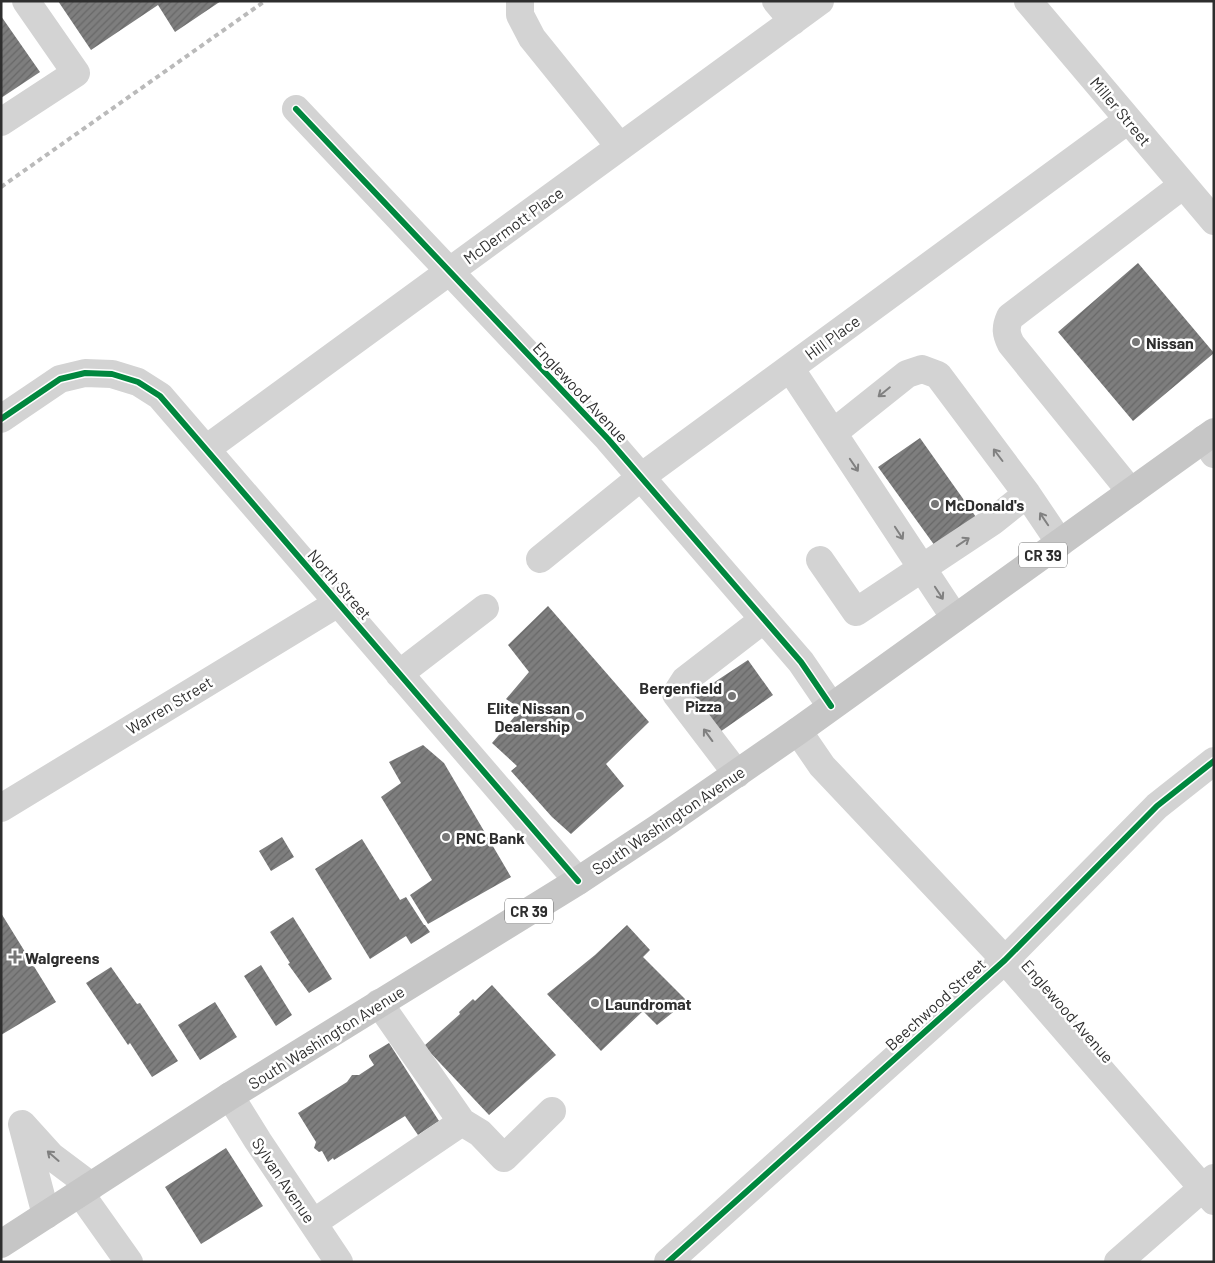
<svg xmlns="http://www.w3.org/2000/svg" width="1215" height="1263" font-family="Barlow,sans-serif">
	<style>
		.building { fill: url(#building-hatch) }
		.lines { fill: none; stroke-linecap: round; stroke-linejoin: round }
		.minor { stroke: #d3d3d3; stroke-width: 28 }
		.major { stroke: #c6c6c6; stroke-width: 28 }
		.rail { stroke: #bababa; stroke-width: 4; stroke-dasharray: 5 4; stroke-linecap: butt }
		.cycleway-casing { stroke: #fff; stroke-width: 9 }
		.cycleway { stroke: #00873e; stroke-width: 6 }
		.oneway { stroke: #808080 }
		.poi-dot { fill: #777; stroke: #fff; stroke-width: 2 }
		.labels { text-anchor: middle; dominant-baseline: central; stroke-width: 5; stroke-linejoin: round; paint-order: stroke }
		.shield { fill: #fff; stroke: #6d6d6d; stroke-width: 1 }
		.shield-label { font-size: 15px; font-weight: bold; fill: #2e2e2e }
		.street-label { font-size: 16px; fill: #2e2e2e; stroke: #fff }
		.poi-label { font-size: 16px; font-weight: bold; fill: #2e2e2e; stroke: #fff; text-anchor: start }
	</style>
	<defs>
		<pattern id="building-hatch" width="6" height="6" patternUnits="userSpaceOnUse" patternTransform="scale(1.25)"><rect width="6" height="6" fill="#7e7e7e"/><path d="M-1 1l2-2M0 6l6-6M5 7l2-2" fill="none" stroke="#686868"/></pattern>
	</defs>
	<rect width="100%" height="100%" fill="#fff"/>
	<!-- building -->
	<path class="building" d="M 58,1 L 221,1 L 175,32 L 158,5 L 91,50 Z
		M 1,16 L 40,72 L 1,98 Z
		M 1138,263 L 1214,353 L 1133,421 L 1058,332 Z
		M 920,438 L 976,517 L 935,546 L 878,467 Z
		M 548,606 L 649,722 L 606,764 L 624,786 L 571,834 L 552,817 L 511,771 L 517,766 L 492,743 L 521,709 L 506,699 L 529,672 L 508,645 Z
		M 748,660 L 773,695 L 717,734 L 692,697 Z
		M 423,745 L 444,763 L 511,877 L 428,924 L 410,895 L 432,880 L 381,797 L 401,783 L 389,762 Z
		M 282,837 L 294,857 L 271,871 L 259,851 Z
		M 362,839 L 400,900 L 406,897 L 424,925 L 425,925 L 430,932 L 411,944 L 406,936 L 370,959 L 315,869 Z
		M 1,913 L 56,1002 L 1,1035 Z
		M 293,917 L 332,979 L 309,993 L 288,964 L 290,963 L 270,932 Z
		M 627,925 L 650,950 L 643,957 L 687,1001 L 657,1025 L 643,1011 L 601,1051 L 547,994 L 595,955 Z
		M 261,965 L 292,1015 L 276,1026 L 244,976 Z
		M 111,967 L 137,1004 L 140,1003 L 178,1061 L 152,1077 L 130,1043 L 128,1045 L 86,983 Z
		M 492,985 L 556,1055 L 489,1115 L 424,1046 L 460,1014 L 459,1012 L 473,999 L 475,1001 Z
		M 215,1002 L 237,1037 L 200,1060 L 178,1025 Z
		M 389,1043 L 439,1121 L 418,1135 L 405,1116 L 334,1160 L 333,1158 L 328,1162 L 322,1151 L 319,1152 L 314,1148 L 316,1142 L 298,1113 L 347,1082 L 352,1075 L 359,1075 L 374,1065 L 369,1057 L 369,1055 Z
		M 226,1148 L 263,1206 L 201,1244 L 165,1187 Z"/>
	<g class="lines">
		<!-- minor -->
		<path class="minor" d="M 520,1 L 520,15 L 532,38 L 620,147
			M 776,1 L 793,21
			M 1028,1 L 1214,221
			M 296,109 L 608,439 L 801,662 L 831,706
			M 1,122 L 76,73 L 26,1
			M 790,368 L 955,618
			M 1,419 L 60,379 L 85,373 L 112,374 L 138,382 L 160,396 L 578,881
			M 833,433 L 907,374 L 922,369 L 938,375 L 1027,494 L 1060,543
			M 1204,439 L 1214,454
			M 206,449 L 820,1
			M 1131,492 L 1011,344 C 1006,334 1005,328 1010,317 L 1183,185
			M 540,559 L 641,477 L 1128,120
			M 820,560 L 856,612 L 993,521 L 1027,494
			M 399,674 L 485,608
			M 798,731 L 822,766 L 1005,960 L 1214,1201
			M 737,774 L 676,694 L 685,680 L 764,619
			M 1,808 L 338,603
			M 230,1096 L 258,1141 L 339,1262
			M 462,1122 L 480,1133 L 504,1158 L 552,1111
			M 80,1193 L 129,1262
			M 46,1215 L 22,1124 L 51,1156 L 91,1186
			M 313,1223 L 462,1122 L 379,1003
			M 668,1262 L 1005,960 L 1157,806 L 1214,761
			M 1118,1262 L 1214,1178"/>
		<!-- major -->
		<path class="major" d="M 1,1244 L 230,1096 L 578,881 L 658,828 L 798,731 L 1214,432"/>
		<!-- rail -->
		<path class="rail" d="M 1,187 L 265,1"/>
		<defs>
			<path id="cycleway" d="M 296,109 L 608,439 L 801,662 L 831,706
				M 1,419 L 60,379 L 85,373 L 112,374 L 138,382 L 160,396 L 578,881
				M 668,1262 L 1005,960 L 1157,806 L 1214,761"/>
		</defs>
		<!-- cycleway casing -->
		<use href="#cycleway" class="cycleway-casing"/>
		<!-- cycleway -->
		<use href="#cycleway" class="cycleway"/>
	</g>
	<!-- one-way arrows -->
	<defs><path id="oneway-shaft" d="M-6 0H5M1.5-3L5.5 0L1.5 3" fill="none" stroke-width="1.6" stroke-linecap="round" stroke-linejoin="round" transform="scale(1.25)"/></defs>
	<g class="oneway">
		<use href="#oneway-shaft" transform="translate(884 392) rotate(141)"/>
		<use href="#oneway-shaft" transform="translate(998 455) rotate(-127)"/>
		<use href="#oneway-shaft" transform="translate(854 465) rotate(56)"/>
		<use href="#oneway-shaft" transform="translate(1044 519) rotate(-124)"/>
		<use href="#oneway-shaft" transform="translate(899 533) rotate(57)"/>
		<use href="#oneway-shaft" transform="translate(963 542) rotate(-34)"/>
		<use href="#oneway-shaft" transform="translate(939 593) rotate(57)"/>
		<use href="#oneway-shaft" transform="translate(708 735) rotate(-126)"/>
		<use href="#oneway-shaft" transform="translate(53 1156) rotate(-139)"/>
	</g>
	<!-- markers -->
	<g class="poi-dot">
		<circle cx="1136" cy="342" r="5"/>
		<circle cx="935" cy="504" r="5"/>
		<circle cx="732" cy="696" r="5"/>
		<circle cx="580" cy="716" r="5"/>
		<circle cx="446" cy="837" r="5"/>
		<path d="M12.5 949.5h5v5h5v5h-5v5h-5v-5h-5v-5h5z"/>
		<circle cx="595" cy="1003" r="5"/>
	</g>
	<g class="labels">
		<!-- shield labels -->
		<g class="shield">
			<rect x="1019" y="542.5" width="48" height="25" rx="4"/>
			<rect x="505" y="898.5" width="48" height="25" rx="4"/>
		</g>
		<g class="shield-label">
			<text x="1043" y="555">CR 39</text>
			<text x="529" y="911">CR 39</text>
		</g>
		<!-- street labels -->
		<g class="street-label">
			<text transform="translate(1121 111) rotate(50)">Miller Street</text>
			<text transform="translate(513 225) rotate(-36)">McDermott Place</text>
			<text transform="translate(832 337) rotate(-36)">Hill Place</text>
			<text transform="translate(581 392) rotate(47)">Englewood Avenue</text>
			<text transform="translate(340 584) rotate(49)">North Street</text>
			<text transform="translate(169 705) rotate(-31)">Warren Street</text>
			<text transform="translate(668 820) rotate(-34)">South Washington Avenue</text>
			<text transform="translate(935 1004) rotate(-42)">Beechwood Street</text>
			<text transform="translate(1068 1011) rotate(49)">Englewood Avenue</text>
			<text transform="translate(326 1037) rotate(-32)">South Washington Avenue</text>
			<text transform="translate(284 1180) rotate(56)">Sylvan Avenue</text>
		</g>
		<!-- poi labels -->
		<g class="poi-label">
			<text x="1146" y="342">Nissan</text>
			<text x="945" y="504">McDonald's</text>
			<text x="722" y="687" text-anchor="end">Bergenfield<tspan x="722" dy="18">Pizza</tspan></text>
			<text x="570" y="707" text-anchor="end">Elite Nissan<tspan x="570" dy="18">Dealership</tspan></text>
			<text x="456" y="837">PNC Bank</text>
			<text x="25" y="957">Walgreens</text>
			<text x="605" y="1003">Laundromat</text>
		</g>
	</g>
	<!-- border -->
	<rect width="1215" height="1263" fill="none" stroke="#2e2e2e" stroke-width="5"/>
</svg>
